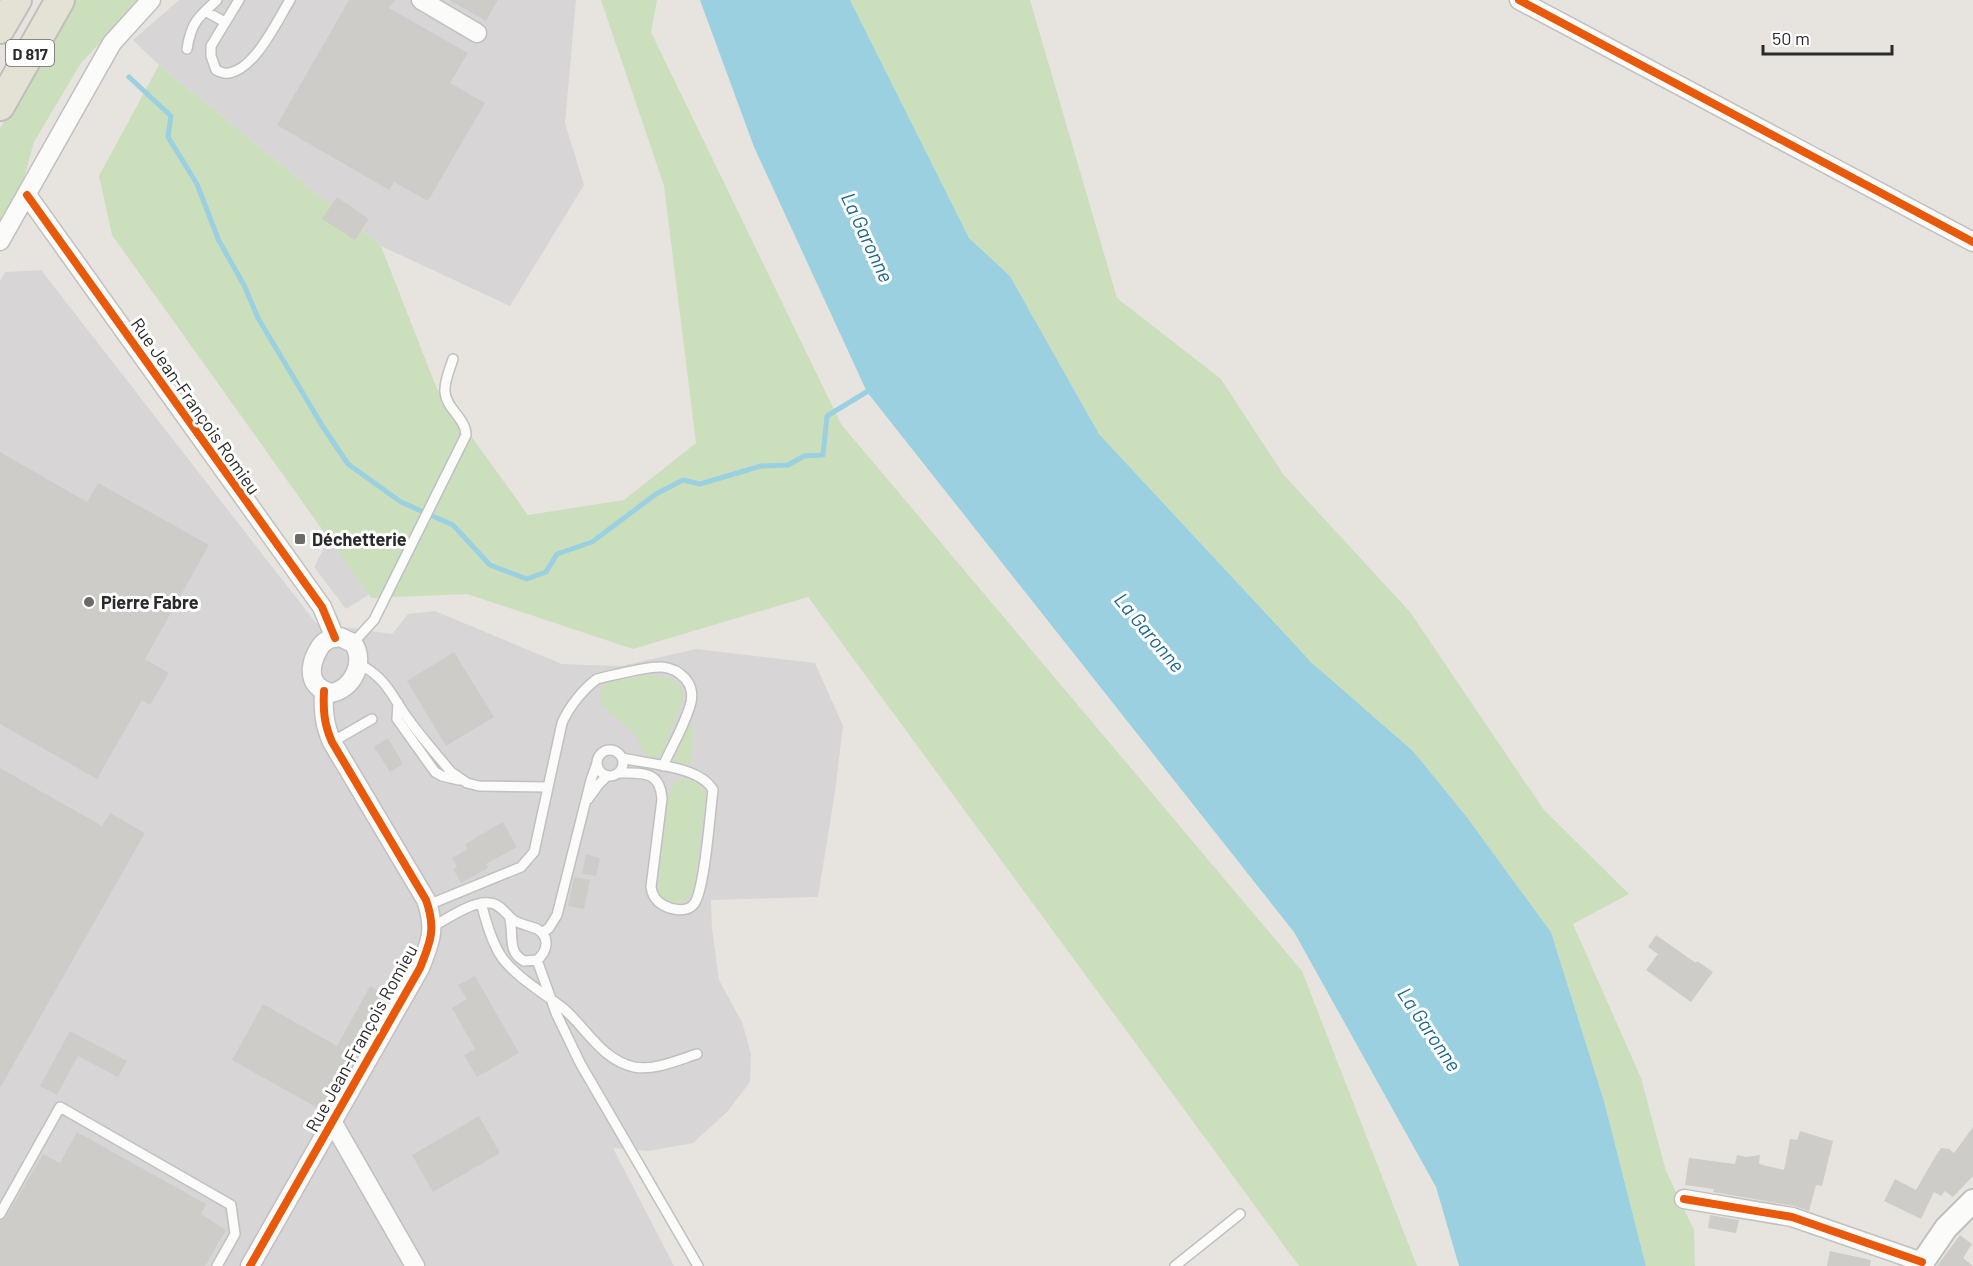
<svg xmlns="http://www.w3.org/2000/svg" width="1973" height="1266" font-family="Barlow,sans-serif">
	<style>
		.industrial { fill: #d8d5d7 }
		.green { fill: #cbdfbc }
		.water { fill: #9bd0e1 }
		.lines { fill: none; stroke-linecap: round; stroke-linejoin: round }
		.stream { stroke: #9bd0e1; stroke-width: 5 }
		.building { fill: #ceccc9 }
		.service-casing { stroke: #c1c0c1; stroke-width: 12 }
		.minor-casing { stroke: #c1c0c1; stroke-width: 21 }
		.tertiary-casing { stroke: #c1c0c1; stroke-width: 26 }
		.primary-casing { stroke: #bfbfbd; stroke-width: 32 }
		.service { stroke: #fbfbfa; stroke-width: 9 }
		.minor { stroke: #fbfbfa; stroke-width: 18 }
		.tertiary { stroke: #fbfbfa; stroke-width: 22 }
		.primary { stroke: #e4e1d5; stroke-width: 28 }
		.cycleway-casing { stroke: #fff; stroke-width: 11 }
		.cycleway { stroke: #e8590c; stroke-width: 8 }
		.poi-dot { fill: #6c6b6a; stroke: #fff; stroke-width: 2 }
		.labels { text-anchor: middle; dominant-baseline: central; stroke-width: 6; stroke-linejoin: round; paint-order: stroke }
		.shield { fill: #fff; stroke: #6a6a6a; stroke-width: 1.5 }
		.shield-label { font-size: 16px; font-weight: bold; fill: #2a2a2a }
		.street-label { font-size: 18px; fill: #2a2a2a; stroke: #fff }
		.poi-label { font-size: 18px; font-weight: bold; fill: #2a2a2a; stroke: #fff; text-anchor: start }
		.water-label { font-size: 20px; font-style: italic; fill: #1b678c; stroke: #fff }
	</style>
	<rect width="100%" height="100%" fill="#e7e4e0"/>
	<!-- industrial -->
	<path class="industrial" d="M 179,0 L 576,0 L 565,123 L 584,185 L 510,306 L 381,246 L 159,65 L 133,40 Z
		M 41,270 L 316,623 L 392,634 L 408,614 L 435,611 L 562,664 L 621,666 L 696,649 L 815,663 L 843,726 L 835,792 L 818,897 L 711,900 L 712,929 L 719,980 L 742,1022 L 751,1054 L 750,1082 L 727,1112 L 693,1143 L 648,1151 L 613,1148 L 674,1266 L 0,1266 L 0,281 L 5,272 Z
		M 336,525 L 388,551 L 367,596 L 346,609 L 314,567 Z"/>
	<!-- green -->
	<path class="green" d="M 76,0 L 141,0 L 81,63 L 34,142 L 22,185 L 0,222 L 0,128 Z
		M 601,0 L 657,0 L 651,32 L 841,424 L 1302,971 L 1417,1266 L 1299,1266 L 808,597 L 633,649 L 467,594 L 371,598 L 112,235 L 99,176 L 159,65 L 381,246 L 437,389 L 528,515 L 624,500 L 696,443 L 664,186 Z
		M 850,0 L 1030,0 L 1117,298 L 1221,379 L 1283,474 L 1410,612 L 1544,810 L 1629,894 L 1573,924 L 1641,1078 L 1666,1171 L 1694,1230 L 1695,1266 L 1646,1266 L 1604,1101 L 1551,932 L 1466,816 L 1413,751 L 1312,663 L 1099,434 L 1010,276 L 969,238 Z
		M 648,674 C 663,676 682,679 684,696 L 662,754 L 656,759 C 643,758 639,747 638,737 L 601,705 L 600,692 L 605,683 Z
		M 689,725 L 693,727 L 692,762 C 686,767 681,765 673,763 L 673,761 Z
		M 682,779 C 695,779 701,783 706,795 L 694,889 C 686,908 663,910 658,889 L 668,798 L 674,783 Z"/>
	<!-- water -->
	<path class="water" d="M 700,0 L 850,0 L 969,238 L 1010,276 L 1099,434 L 1312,663 L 1413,751 L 1466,816 L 1551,932 L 1604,1101 L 1646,1266 L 1459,1266 L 1436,1187 L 1294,932 L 867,392 L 754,147 Z"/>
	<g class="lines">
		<!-- stream -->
		<path class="stream" d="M 129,77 L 171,116 L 168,137 L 197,184 L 219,241 L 244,285 L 258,318 L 323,427 L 348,464 L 401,502 L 453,525 L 490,565 L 527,579 L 546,572 L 557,554 L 592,542 L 656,494 L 683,480 L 700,484 L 761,466 L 788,465 L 804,456 L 823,455 L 827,416 L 873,388"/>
	</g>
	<!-- building -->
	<path class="building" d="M 349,0 L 395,0 L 389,8 L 468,53 L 450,83 L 485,103 L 428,201 L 394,182 L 389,190 L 277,125 Z
		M 449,0 L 498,0 L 486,21 Z
		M 337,197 L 369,219 L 355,240 L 322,219 Z
		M 0,452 L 87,502 L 98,483 L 209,545 L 145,659 L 169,673 L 150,705 L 142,700 L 97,779 L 0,724 Z
		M 454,652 L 494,717 L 446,746 L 407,681 Z
		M 388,738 L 403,764 L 390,772 L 374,747 Z
		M 0,768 L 102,826 L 110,813 L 145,833 L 0,1088 Z
		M 503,822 L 517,847 L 486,864 L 488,868 L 461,883 L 453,869 L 457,867 L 452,858 L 468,849 L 465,844 Z
		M 586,854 L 600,858 L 596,876 L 582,874 Z
		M 574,877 L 590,880 L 584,909 L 568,906 Z
		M 1656,935 L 1696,963 L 1697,961 L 1713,972 L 1691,1002 L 1646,970 L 1658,954 L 1648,947 Z
		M 475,976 L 519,1053 L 477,1077 L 464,1055 L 475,1049 L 452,1008 L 467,999 L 458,985 Z
		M 370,986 L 386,995 L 321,1110 L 232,1060 L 263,1004 L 337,1046 Z
		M 70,1031 L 127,1061 L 118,1077 L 78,1056 L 57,1095 L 40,1086 Z
		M 479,1116 L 500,1153 L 433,1192 L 412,1155 Z
		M 1973,1127 L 1973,1176 L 1953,1197 L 1945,1191 L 1941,1196 L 1934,1192 L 1921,1219 L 1884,1201 L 1895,1179 L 1916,1190 L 1935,1157 L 1941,1148 L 1949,1149 L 1954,1153 Z
		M 1800,1131 L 1833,1141 L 1822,1186 L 1816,1185 L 1809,1211 L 1794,1206 L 1713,1192 L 1714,1189 L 1685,1185 L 1689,1158 L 1735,1164 L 1737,1155 L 1746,1157 L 1760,1155 L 1759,1164 L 1784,1170 L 1790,1139 L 1797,1140 Z
		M 77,1132 L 206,1204 L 201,1214 L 226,1230 L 205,1266 L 0,1266 L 0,1221 L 6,1217 L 43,1154 L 60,1163 Z
		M 1710,1215 L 1739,1220 L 1736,1233 L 1708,1228 Z
		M 1960,1235 L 1972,1244 L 1963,1258 L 1973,1266 L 1937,1266 Z
		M 1830,1251 L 1871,1260 L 1870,1266 L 1827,1266 Z"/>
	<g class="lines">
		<defs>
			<path id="service" d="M 239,0 L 211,46 L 211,56 L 216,70 C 220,72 225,74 229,73 C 255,69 277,21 290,0
				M 205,11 L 225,22
				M 187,49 C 191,23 198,17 217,0
				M 353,643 L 374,620 L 466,435 C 466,418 446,409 445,392 C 444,381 450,369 453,359
				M 359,664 C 388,679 391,696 409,720 C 422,738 437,755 451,772 L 467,783 L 479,786 L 548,787
				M 398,703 L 397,719 L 435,772 L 442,776 L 459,780
				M 332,742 L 372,719
				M597 763a13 13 0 1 1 26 0a13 13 0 1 1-26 0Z
				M 618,773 C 642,773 660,770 662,799 L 651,887 C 652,896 656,901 663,905 C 672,910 687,913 694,904 C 705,890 710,812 713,790 C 700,766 647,764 622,758
				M 588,799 L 599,784 L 607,776
				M 481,903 C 486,921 492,944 503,959 C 519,979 544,993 564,1009 C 587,1029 602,1060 634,1067 C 654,1071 678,1060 697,1054
				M 428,905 L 521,867 L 534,852 L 562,723 C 569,707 583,689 597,679 C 615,675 646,666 662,667 C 680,669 695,683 691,702 C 686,723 672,746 663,766
				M 432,927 C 447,919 472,901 489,903 C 500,903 506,915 515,921 C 523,925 530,926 537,929 C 551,937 547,952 537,960 L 524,961 C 506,951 515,935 509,916
				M 542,933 L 549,928 L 557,915 L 591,780 L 597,763
				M 537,960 L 556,1013 L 580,1063 L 698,1266
				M 0,1214 L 60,1107 L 231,1205 L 235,1234 L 217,1266
				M 1175,1266 L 1240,1214"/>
			<path id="minor" d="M 421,0 L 477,33
				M 1519,0 L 1973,242
				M 27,195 L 322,607 L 335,638
				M 0,241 L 112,43 L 151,0
				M 340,637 L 353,643 C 366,662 353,689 331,693 C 312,688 308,674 315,656 C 318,651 320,644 326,641 C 330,638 335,638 340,637 Z
				M 333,1123 L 415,1266
				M 1684,1199 L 1792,1217 L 1922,1262
				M 250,1266 L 420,968 C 431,941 436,928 426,900 L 332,742 C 324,724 323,710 324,691"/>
			<path id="tertiary" d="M 1920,1266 L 1946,1228 L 1973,1201"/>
			<path id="primary" d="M 0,29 L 17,0
				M 0,106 L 60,0"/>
		</defs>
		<!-- service casing -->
		<use href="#service" class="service-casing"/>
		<!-- minor casing -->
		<use href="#minor" class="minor-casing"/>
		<!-- tertiary casing -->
		<use href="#tertiary" class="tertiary-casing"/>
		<!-- primary casing -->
		<use href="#primary" class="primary-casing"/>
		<!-- service -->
		<use href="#service" class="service"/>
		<!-- minor -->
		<use href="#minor" class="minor"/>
		<!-- tertiary -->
		<use href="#tertiary" class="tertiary"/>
		<!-- primary -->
		<use href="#primary" class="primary"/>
		<defs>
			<path id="cycleway" d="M 1519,0 L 1973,242
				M 27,195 L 322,607 L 335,638
				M 1684,1199 L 1792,1217 L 1922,1262
				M 250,1266 L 420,968 C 431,941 436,928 426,900 L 332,742 C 324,724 323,710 324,691"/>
		</defs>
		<!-- cycleway casing -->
		<use href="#cycleway" class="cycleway-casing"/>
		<!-- cycleway -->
		<use href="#cycleway" class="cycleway"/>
	</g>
	<!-- markers -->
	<g class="poi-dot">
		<rect x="294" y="533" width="12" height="12" rx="3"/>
		<circle cx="89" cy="602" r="6"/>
	</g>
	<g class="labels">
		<!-- shield labels -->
		<rect class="shield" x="6" y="40" width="48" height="26" rx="4.5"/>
		<g class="shield-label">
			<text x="30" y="53">D 817</text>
		</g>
		<!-- street labels -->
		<g class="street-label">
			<text transform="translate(196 406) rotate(55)">Rue Jean-François Romieu</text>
			<text transform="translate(361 1038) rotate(-61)">Rue Jean-François Romieu</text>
		</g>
		<!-- poi labels -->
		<g class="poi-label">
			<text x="312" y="539">Déchetterie</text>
			<text x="101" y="602">Pierre Fabre</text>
		</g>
		<!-- water labels -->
		<g class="water-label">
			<text transform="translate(868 237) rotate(65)">La Garonne</text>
			<text transform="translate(1150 632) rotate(50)">La Garonne</text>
			<text transform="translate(1430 1029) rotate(56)">La Garonne</text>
		</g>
	</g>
	<!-- scale -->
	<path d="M1763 45v9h129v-9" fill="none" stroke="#2a2a2a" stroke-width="3"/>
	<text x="1772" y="45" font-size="18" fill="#2a2a2a" stroke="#ffffff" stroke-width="4.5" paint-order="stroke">50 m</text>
</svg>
